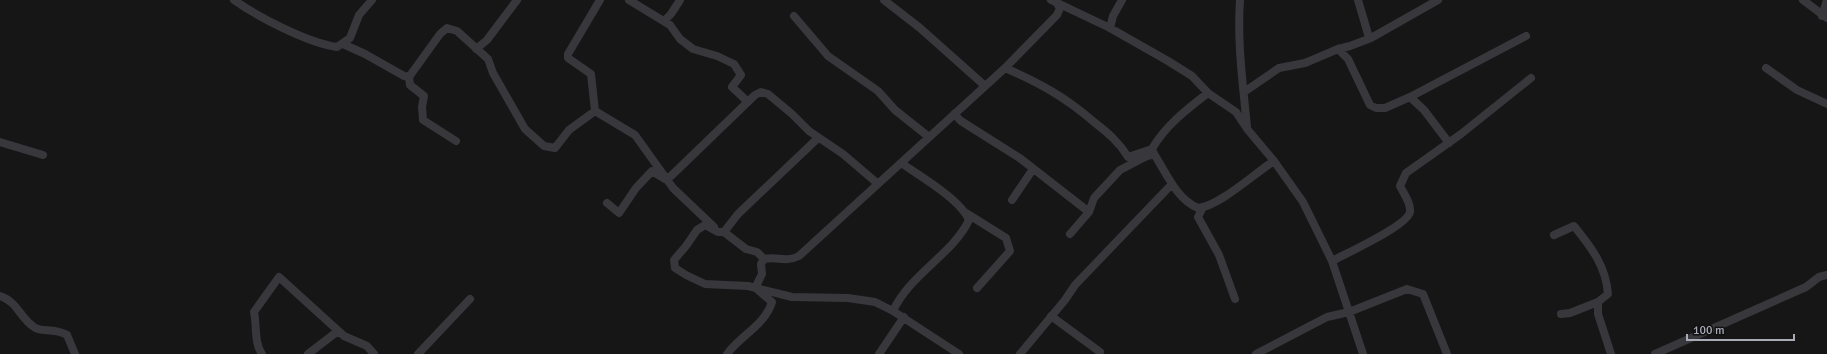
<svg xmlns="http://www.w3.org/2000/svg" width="1827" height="354" font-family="Signika,sans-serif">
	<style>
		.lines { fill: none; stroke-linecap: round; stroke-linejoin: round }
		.minor { stroke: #38373c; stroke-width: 8 }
	</style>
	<rect width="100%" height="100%" fill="#161617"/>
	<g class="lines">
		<!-- minor -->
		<path class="minor" d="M 234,0 C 258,17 308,43 337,47 L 350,38 L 359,15 L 372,0
			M 629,0 L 670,25 L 680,39 L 693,49 L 717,56 L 734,64 L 741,75 L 732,87 L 748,102
			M 884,0 L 920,28 L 984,85
			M 1051,0 L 1110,28 L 1168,61 L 1192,76 L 1208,93 L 1236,112 L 1248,130 L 1274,161 L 1303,202 L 1332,261 L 1363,354
			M 1240,0 C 1237,43 1243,84 1247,127
			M 1358,0 L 1368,34 L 1371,38
			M 1803,0 L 1827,18
			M 794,16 L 828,56 L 878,91 L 895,110 L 929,137
			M 1822,16 L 1827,0
			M 664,21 L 671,14 L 680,0
			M 1110,28 L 1113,16 L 1122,0
			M 343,44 L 365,54 L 404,76 L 409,77 L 440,34 L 447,28 L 457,31 L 488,59 L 493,73 L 525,129 L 544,146 L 555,148 L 569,130 L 595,111
			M 476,49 L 487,40 L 517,0
			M 1338,49 L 1348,59 L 1370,105 L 1376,108 L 1385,108 L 1410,97 L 1526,36
			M 1005,68 C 1040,83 1065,97 1094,122 C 1108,133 1119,142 1128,157 L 1152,149
			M 1766,68 L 1797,90 L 1827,104
			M 409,77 L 410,85 L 424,96 L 422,107 L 423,120 L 456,141
			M 1244,92 L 1279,68 L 1305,63 L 1338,49 L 1350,46 L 1371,38 L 1438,0
			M 1410,97 L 1424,110 L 1449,143
			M 595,111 L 635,135 L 673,188 L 714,227
			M 595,111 L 591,74 L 568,58 L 568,54 L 600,0
			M 954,114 L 961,121 L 1021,159 L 1089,212
			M 0,142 L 43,155
			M 1154,154 C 1166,172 1176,199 1198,208 C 1218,207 1255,173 1274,161
			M 1012,200 L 1033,169
			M 607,203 L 619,213 L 636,188 L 652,171 L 665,179 L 671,176 L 755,95 L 761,92 L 768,94 L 792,114 L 809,131 L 843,154 L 877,183
			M 1203,207 L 1198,217 L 1219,255 L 1235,299
			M 966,213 L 1006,238 L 1010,251 L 977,288
			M 724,232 L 738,214 L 818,138
			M 1070,234 L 1089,212 L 1094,198 L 1120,170 L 1145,157 L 1154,154 L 1152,149 C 1165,126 1187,109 1208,93
			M 1554,235 L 1574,226 C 1591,247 1606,266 1608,294 L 1598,302 L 1598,314 L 1611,354
			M 764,259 L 757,252 L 746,249 L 724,232 L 718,232 L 705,225 L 697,230 L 686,246 L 674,260 L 675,268 L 686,275 L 705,284 L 748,286 L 792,297 L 848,298 L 875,302 L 893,311 L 959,354
			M 1332,261 C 1347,253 1407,226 1410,212 C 1411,203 1404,194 1400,186 L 1406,173 L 1461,134 L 1531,78
			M 755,288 L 762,274 L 761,264 L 764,259 C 779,256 784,263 799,256 L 1005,68 L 1057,15 L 1060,8 L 1055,1
			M 0,296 C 17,301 20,318 34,327 C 41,333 54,327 67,335 L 75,354
			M 893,311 C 910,274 953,254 969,220 C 961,200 920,176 901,163
			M 1561,314 L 1570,313 L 1598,302
			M 1051,316 L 1100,352
			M 262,354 C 254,343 257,326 254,312 L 279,277 L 344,336 L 367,346 L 374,354
			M 308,354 L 338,331
			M 418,354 L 470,299
			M 727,354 C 741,335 765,325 772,302 L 758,290
			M 879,354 L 904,317
			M 1020,354 L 1065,300 L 1075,285 L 1172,184
			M 1256,354 L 1327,317 L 1349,312 L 1407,289 L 1423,294 L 1447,354
			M 1655,354 L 1806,287 L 1819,277 L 1827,275"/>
	</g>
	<!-- scale -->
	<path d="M1687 334v6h107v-6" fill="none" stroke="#a9abb6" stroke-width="2"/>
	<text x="1693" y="334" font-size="12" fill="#a9abb6" stroke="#111112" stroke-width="3" paint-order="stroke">100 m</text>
</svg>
